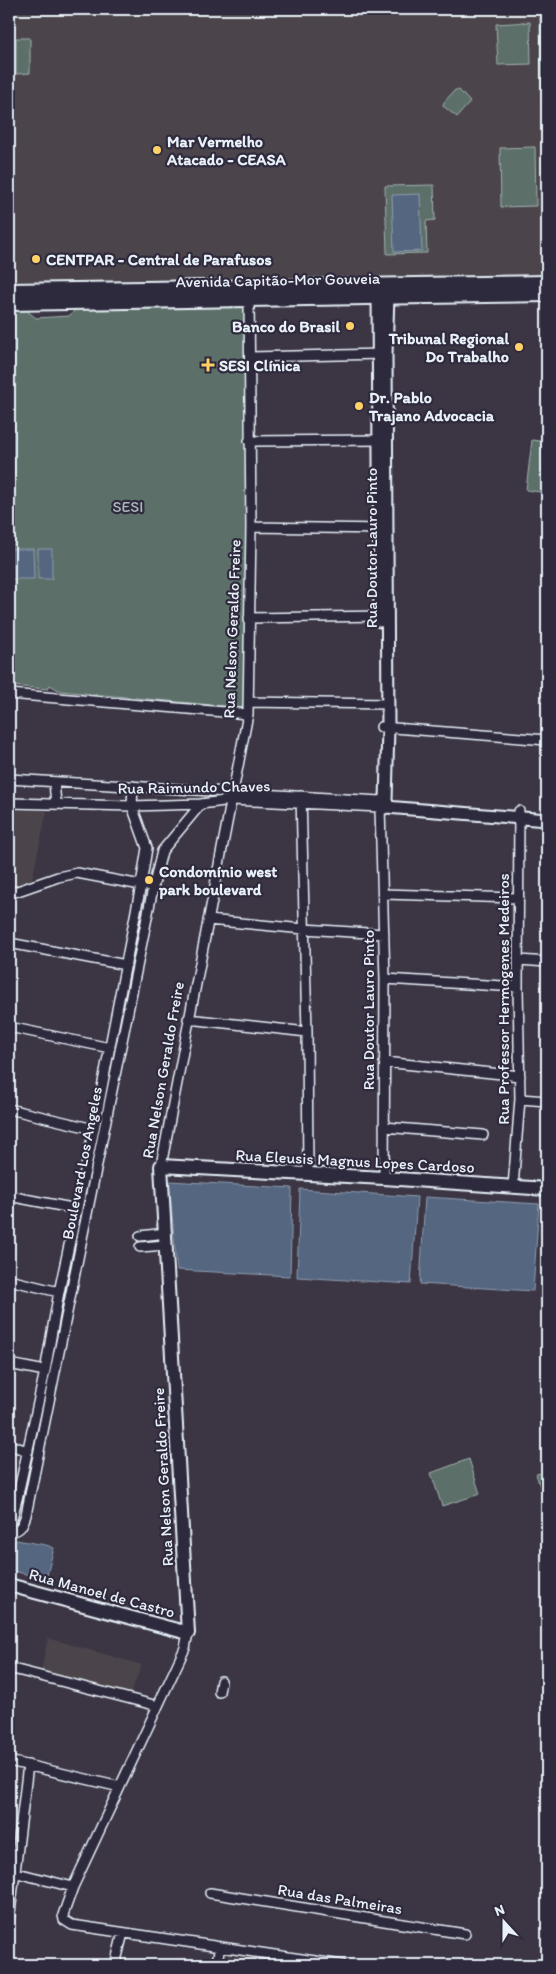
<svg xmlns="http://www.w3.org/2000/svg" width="556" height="1974" font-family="Itim,sans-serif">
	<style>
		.built { fill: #4c444c }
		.green { fill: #5b7069; stroke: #a2b0b0 }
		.water { fill: #556680; stroke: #909eb0 }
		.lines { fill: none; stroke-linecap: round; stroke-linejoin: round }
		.minor-casing { stroke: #e8f1f8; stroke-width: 12 }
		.tertiary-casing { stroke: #e8f1f8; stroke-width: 15 }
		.secondary-casing { stroke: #e8f1f8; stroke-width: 16 }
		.primary-casing { stroke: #e8f1f8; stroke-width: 18 }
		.minor { stroke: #2f2a3d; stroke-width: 9 }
		.tertiary { stroke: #2f2a3d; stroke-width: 11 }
		.secondary { stroke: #2f2a3d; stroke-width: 12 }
		.primary { stroke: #2f2a3d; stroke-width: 14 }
		.poi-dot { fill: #ffd166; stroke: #2f2a3d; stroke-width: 2 }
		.labels { text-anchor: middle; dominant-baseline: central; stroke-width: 4.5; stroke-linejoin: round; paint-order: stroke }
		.poi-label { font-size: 16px; font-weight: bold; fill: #e8f1f8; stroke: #2f2a3d; text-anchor: start }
		.street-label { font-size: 16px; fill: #e8f1f8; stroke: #2f2a3d }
		.park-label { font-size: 16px; fill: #a9b7b8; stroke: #2f2a3d }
	</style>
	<rect width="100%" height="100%" fill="#3c3644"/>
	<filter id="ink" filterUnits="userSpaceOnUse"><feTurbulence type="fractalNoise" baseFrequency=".02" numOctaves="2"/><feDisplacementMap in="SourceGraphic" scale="10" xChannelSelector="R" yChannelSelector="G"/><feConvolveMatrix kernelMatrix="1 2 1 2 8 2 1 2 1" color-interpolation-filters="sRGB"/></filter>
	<g filter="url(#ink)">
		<!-- built -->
		<path class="built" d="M 116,9 L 547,9 L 547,276 L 376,276 L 9,283 L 9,11 Z
			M 9,810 L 47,811 L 32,879 L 9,888 Z
			M 48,1638 L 142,1665 L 130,1694 L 41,1672 Z"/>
		<!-- green -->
		<path class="green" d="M 540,17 L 547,17 L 547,186 L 543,186 Z
			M 530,22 L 531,64 L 498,65 L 496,24 Z
			M 16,38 L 30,38 L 30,73 L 16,74 Z
			M 455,90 L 459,90 L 470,102 L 457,117 L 443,106 L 444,102 Z
			M 535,147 L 536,206 L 501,207 L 500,148 Z
			M 434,185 L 435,220 L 426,221 L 427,253 L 387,254 L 385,186 Z
			M 245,303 L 247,459 L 245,708 L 60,691 L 50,685 L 48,689 L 9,686 L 9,311 L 26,310 L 36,318 L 69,316 L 77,308 Z
			M 532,440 L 547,442 L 547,493 L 526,490 Z
			M 469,1459 L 480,1494 L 442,1506 L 431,1473 Z
			M 547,1472 L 547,1509 L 536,1474 Z
			M 222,1957 L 277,1965 L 220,1965 Z"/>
		<!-- water -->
		<path class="water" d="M 420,194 L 422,251 L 394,252 L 392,195 Z
			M 9,549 L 33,549 L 34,579 L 9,579 Z
			M 38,549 L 52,549 L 52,579 L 38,579 Z
			M 169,1181 L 292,1188 L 290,1276 L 177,1270 Z
			M 300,1189 L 417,1197 L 411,1284 L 297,1277 Z
			M 425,1197 L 539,1204 L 533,1291 L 420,1284 Z
			M 547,1205 L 547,1293 L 541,1293 Z
			M 16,1540 L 46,1545 L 54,1548 L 46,1579 L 9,1570 L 9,1553 Z"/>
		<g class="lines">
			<defs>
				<path id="minor" d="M 250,357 L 383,354
					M 249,441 L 384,440
					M 251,527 L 385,529
					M 249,618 L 385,616
					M 9,694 L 248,714
					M 248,702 L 388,704
					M 381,727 L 547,740
					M 9,779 L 380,801
					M 54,782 L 56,804
					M 301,796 L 307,1032 L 308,1174
					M 9,803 L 132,806 L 201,804 L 232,800 L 380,807
					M 380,808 L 385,979 L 384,1178
					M 9,894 L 58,877 L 77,873 L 146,886
					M 384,894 L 519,898
					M 208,920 L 304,929 L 384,934
					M 9,943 L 126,965
					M 519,960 L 547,962
					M 385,979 L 518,987
					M 188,1019 L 307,1032
					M 9,1027 L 110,1048
					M 384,1062 L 520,1076
					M 520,1099 L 547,1101
					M 9,1109 L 94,1129
					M 384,1127 L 483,1135
					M 161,1166 L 248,714 L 251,527 L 249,298
					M 513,1187 L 520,1099 L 518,987 L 519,811
					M 9,1196 L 77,1209
					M 140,1236 L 166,1233
					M 140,1247 L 166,1245
					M 9,1280 L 59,1292
					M 9,1364 L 45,1371
					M 9,1445 L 28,1451
					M 9,1530 C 20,1533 23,1524 26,1515 L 153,888 L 162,851 L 201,804
					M 9,1530 L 17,1499 L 45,1371 L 59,1292 L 94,1129 L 141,885 L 147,848 L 132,806 L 133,786
					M 188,1633 L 185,1648 L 73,1887 L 63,1915 L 64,1920 L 72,1925 L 342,1965
					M 9,1668 L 158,1706
					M 219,1692 L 221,1681
					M 9,1761 L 120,1787
					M 9,1871 L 73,1887
					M 210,1893 L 465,1934
					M 9,1921 L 28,1765
					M 115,1965 L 123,1933
					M 216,1965 L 220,1947"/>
				<path id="tertiary" d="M 378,296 L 380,621
					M 386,801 L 388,728 L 386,354 L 388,296
					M 387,806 L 387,803 L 384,800 L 379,803 L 382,809 L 386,807 L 547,820"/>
				<path id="secondary" d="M 9,1585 L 188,1633 L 161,1166 L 384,1178 L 547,1189"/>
				<path id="primary" d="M 9,291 L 547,283
					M 9,303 L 547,294"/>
			</defs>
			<!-- minor casing -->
			<use href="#minor" class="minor-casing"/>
			<!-- tertiary casing -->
			<use href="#tertiary" class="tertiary-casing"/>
			<!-- secondary casing -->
			<use href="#secondary" class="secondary-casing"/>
			<!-- primary casing -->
			<use href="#primary" class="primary-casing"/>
			<!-- minor -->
			<use href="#minor" class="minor"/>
			<!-- tertiary -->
			<use href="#tertiary" class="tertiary"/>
			<!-- secondary -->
			<use href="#secondary" class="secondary"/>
			<!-- primary -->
			<use href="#primary" class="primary"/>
		</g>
	</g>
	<!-- markers -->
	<g class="poi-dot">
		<circle cx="157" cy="150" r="5"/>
		<circle cx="36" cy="259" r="5"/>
		<circle cx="350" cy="326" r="5"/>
		<circle cx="519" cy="347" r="5"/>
		<path d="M205.5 357.5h5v5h5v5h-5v5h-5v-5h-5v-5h5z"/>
		<circle cx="359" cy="406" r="5"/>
		<circle cx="149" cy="880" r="5"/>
	</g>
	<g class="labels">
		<!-- poi labels -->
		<g class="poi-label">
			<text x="167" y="141">Mar Vermelho<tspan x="167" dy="18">Atacado - CEASA</tspan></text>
			<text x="46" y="259">CENTPAR - Central de Parafusos</text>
			<text x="340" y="326" text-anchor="end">Banco do Brasil</text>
			<text x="509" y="338" text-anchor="end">Tribunal Regional<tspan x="509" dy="18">Do Trabalho</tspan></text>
			<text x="219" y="365">SESI Clínica</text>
			<text x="369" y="397">Dr. Pablo<tspan x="369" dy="18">Trajano Advocacia</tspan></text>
			<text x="159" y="871">Condomínio west<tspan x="159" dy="18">park boulevard</tspan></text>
		</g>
		<!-- street labels -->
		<g class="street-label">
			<text transform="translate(278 280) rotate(-1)">Avenida Capitão-Mor Gouveia</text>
			<text transform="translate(371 548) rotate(-90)">Rua Doutor Lauro Pinto</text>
			<text transform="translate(232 629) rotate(-88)">Rua Nelson Geraldo Freire</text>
			<text transform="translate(194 787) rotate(-1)">Rua Raimundo Chaves</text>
			<text transform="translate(503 999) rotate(-90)">Rua Professor Hermogenes Medeiros</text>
			<text transform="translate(368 1010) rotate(-90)">Rua Doutor Lauro Pinto</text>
			<text transform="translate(163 1070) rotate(-80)">Rua Nelson Geraldo Freire</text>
			<text transform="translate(355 1161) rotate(3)">Rua Eleusis Magnus Lopes Cardoso</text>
			<text transform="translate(82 1163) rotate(-79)">Boulevard Los Angeles</text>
			<text transform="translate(163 1477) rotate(-93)">Rua Nelson Geraldo Freire</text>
			<text transform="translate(102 1593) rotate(15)">Rua Manoel de Castro</text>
			<text transform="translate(340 1899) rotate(9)">Rua das Palmeiras</text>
		</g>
		<!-- park labels -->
		<g class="park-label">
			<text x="128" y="506">SESI</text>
		</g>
	</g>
	<!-- margin -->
	<rect width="556" height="1974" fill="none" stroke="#2f2a3d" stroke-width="30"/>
	<rect x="15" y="15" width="526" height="1944" fill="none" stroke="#e8f1f8" stroke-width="2" filter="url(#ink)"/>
	<!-- north arrow -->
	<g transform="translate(504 1922) rotate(339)" stroke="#2f2a3d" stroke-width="4" paint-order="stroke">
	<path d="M0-4L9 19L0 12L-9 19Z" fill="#e8f1f8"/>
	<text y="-8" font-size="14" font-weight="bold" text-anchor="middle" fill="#e8f1f8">N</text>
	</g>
</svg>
